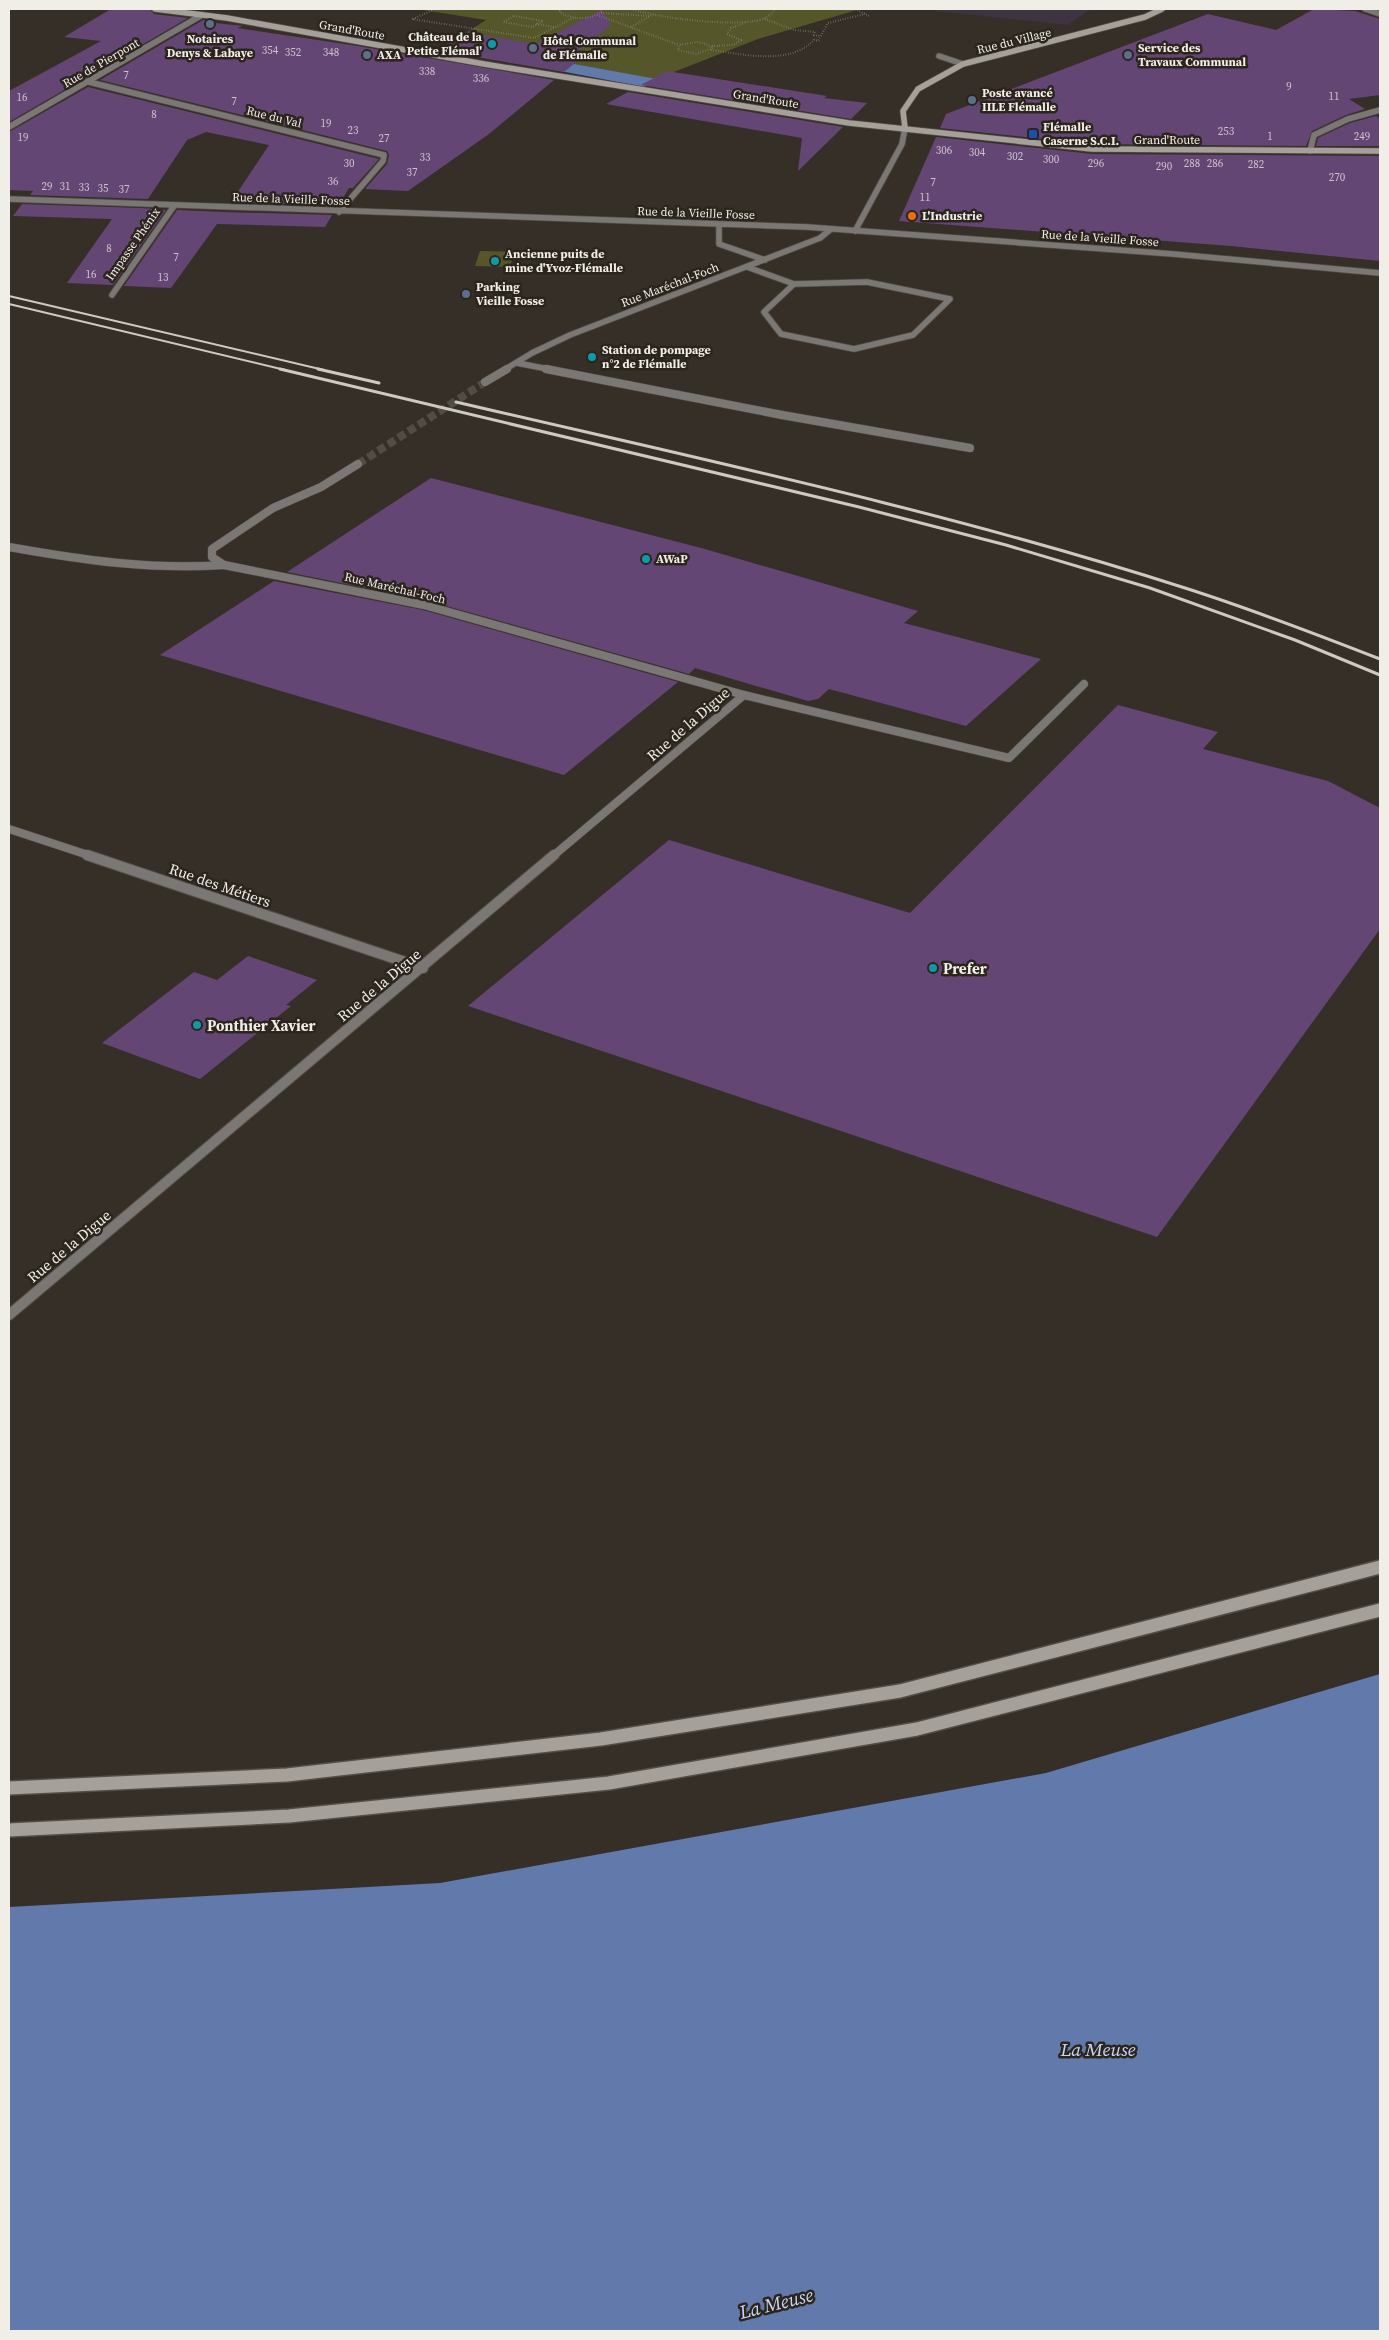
<svg xmlns="http://www.w3.org/2000/svg" width="1389" height="2340" font-family="'Source Serif 4',serif">
	<style>
		.education { fill: #3f3241 }
		.green { fill: #55572a }
		.water { fill: #6179ab }
		.building { fill: #644675 }
		.lines { fill: none; stroke-linecap: round; stroke-linejoin: round }
		.street-tunnel { stroke: #514c44; stroke-width: 8; stroke-dasharray: 8 4; stroke-linecap: butt }
		.lane-far1-casing { stroke: #534d46; stroke-width: 7 }
		.lane-casing { stroke: #534d46; stroke-width: 9 }
		.street-far2-casing { stroke: #534d46; stroke-width: 7 }
		.street-far1-casing { stroke: #534d46; stroke-width: 9 }
		.street-casing { stroke: #534d46; stroke-width: 12 }
		.secondary-far1-casing { stroke: #534d46; stroke-width: 7 }
		.secondary-casing { stroke: #534d46; stroke-width: 16 }
		.path { stroke: #8f8982; stroke-width: 2; stroke-dasharray: 0.5 2; stroke-linecap: butt }
		.lane-far1 { stroke: #7b7774; stroke-width: 5.5 }
		.lane { stroke: #7b7774; stroke-width: 8 }
		.street-far2 { stroke: #7b7774; stroke-width: 5.5 }
		.street-far1 { stroke: #7b7774; stroke-width: 8 }
		.street { stroke: #7b7774; stroke-width: 10 }
		.secondary-far1 { stroke: #a5a099; stroke-width: 5.5 }
		.secondary { stroke: #a5a099; stroke-width: 13 }
		.rail-far1 { stroke: #cecac3; stroke-width: 2 }
		.rail { stroke: #cecac3; stroke-width: 3 }
		.service-dot { fill: #5c6f8a; stroke: #2b251d; stroke-width: 2 }
		.culture-dot { fill: #0f9aa8; stroke: #2b251d; stroke-width: 2 }
		.transit-dot { fill: #1a4fb4; stroke: #2b251d; stroke-width: 2 }
		.food-dot { fill: #e8710a; stroke: #2b251d; stroke-width: 2 }
		.labels { text-anchor: middle; dominant-baseline: central; stroke-width: 5; stroke-linejoin: round; paint-order: stroke }
		.far-number-label { font-size: 11px; fill: #cec3ca }
		.far-street-label { font-size: 12px; fill: #f1ede7; stroke: #2b251d }
		.far-poi-label { font-size: 12px; font-weight: bold; fill: #f1ede7; stroke: #2b251d; text-anchor: start }
		.street-label { font-size: 15px; fill: #f1ede7; stroke: #2b251d }
		.poi-label { font-size: 15px; font-weight: bold; fill: #f1ede7; stroke: #2b251d; text-anchor: start }
		.near-water-label { font-size: 19px; font-style: italic; fill: #c7d6f4; stroke: #2b251d }
	</style>
	<rect width="100%" height="100%" fill="#352f27"/>
	<!-- education -->
	<path class="education" d="M 937,9 L 1091,9 L 1068,25 L 936,11 Z"/>
	<!-- green -->
	<path class="green" d="M 417,9 L 881,9 L 857,10 L 758,39 L 656,79 L 450,43 L 486,20 Z
		M 480,251 L 515,252 L 510,267 L 475,266 Z"/>
	<!-- water -->
	<path class="water" d="M 503,60 L 563,62 L 657,79 L 644,87 Z
		M 1380,1674 L 1380,2331 L 9,2331 L 9,1907 L 440,1883 L 1046,1773 Z"/>
	<!-- building -->
	<path class="building" d="M 111,9 L 150,9 L 154,14 L 188,18 L 9,122 L 9,91 L 101,41 L 64,37 Z
		M 1314,9 L 1355,11 L 1380,19 L 1380,95 L 1349,99 L 1365,109 L 1346,115 L 1312,131 L 1306,146 L 1092,144 L 940,128 L 946,114 L 1208,14 L 1276,30 Z
		M 602,10 L 611,25 L 578,51 L 589,52 L 564,72 L 435,50 L 471,33 L 535,44 Z
		M 203,20 L 210,21 L 207,22 L 243,26 L 237,28 L 358,46 L 554,80 L 489,134 L 408,191 L 365,189 L 387,164 L 389,155 L 387,151 L 100,80 Z
		M 667,71 L 827,96 L 824,98 L 867,103 L 851,119 L 641,85 Z
		M 88,87 L 379,159 L 353,188 L 349,188 L 338,206 L 231,202 L 269,145 L 206,132 L 187,140 L 148,199 L 30,195 L 33,191 L 9,190 L 9,132 Z
		M 628,92 L 843,127 L 798,171 L 802,138 L 606,104 Z
		M 1376,116 L 1380,119 L 1380,146 L 1316,146 L 1318,138 L 1350,123 Z
		M 936,137 L 1092,154 L 1380,156 L 1380,261 L 1231,246 L 899,221 Z
		M 22,204 L 141,208 L 166,210 L 113,285 L 67,283 L 112,219 L 13,216 Z
		M 177,210 L 224,212 L 332,215 L 325,227 L 217,224 L 171,288 L 124,286 Z
		M 431,478 L 705,549 L 918,611 L 904,623 L 1041,659 L 966,726 L 829,689 L 818,699 L 808,701 L 695,668 L 689,674 L 425,600 L 287,572 Z
		M 274,581 L 423,610 L 678,682 L 564,775 L 160,655 Z
		M 1118,705 L 1218,732 L 1203,749 L 1328,781 L 1380,808 L 1380,929 L 1157,1237 L 468,1006 L 669,840 L 910,913 Z
		M 248,956 L 317,980 L 286,1005 L 291,1006 L 200,1079 L 102,1043 L 194,972 L 217,980 Z"/>
	<g class="lines">
		<!-- street-tunnel -->
		<path class="street-tunnel" d="M 358,464 L 485,382"/>
		<defs>
			<path id="lane-far1" d="M 939,56 L 963,64
				M 747,267 L 794,284
				M 867,282 L 950,299 L 913,335 L 854,349 L 781,334 L 764,312 L 794,284 Z"/>
			<path id="lane" d="M 782,415 L 970,448
				M 9,547 C 82,560 150,570 224,565
				M 744,695 L 1009,758 L 1084,684"/>
			<path id="street-far2" d="M 1365,9 L 1380,14
				M 89,82 L 384,155 L 383,161 L 339,212
				M 9,127 L 202,15
				M 1310,151 L 1314,135 L 1348,119 L 1380,110
				M 9,199 L 807,227 L 1173,254 L 1380,273
				M 719,225 L 719,244 L 765,260
				M 855,231 L 902,144 L 905,128
				M 112,295 L 174,206
				M 517,363 L 553,370
				M 504,370 L 532,353 L 570,335 L 820,238 L 831,229"/>
			<path id="street-far1" d="M 546,369 L 782,415
				M 485,382 L 507,369
				M 358,464 L 321,487 L 273,508 L 212,549 L 212,557 L 224,565 L 424,605 L 744,695
				M 9,829 L 91,856
				M 553,856 L 744,695"/>
			<path id="street" d="M 87,855 L 423,968
				M 9,1315 L 554,855"/>
			<path id="secondary-far1" d="M 155,9 L 227,18 L 484,64 L 849,123 L 1092,149 L 1380,151
				M 905,128 L 903,111 L 918,89 L 963,64 L 1145,17 L 1162,9"/>
			<path id="secondary" d="M 9,1788 L 287,1775 L 601,1739 L 900,1691 L 1380,1567
				M 9,1830 L 289,1816 L 609,1783 L 917,1729 L 1380,1610"/>
		</defs>
		<!-- lane-far1 casing -->
		<use href="#lane-far1" class="lane-far1-casing"/>
		<!-- lane casing -->
		<use href="#lane" class="lane-casing"/>
		<!-- street-far2 casing -->
		<use href="#street-far2" class="street-far2-casing"/>
		<!-- street-far1 casing -->
		<use href="#street-far1" class="street-far1-casing"/>
		<!-- street casing -->
		<use href="#street" class="street-casing"/>
		<!-- secondary-far1 casing -->
		<use href="#secondary-far1" class="secondary-far1-casing"/>
		<!-- secondary casing -->
		<use href="#secondary" class="secondary-casing"/>
		<!-- path -->
		<path class="path" d="M 447,9 L 462,9
			M 499,9 L 510,9
			M 562,9 L 560,11 L 562,14 C 575,19 590,21 602,11 L 601,9
			M 631,9 C 659,18 736,28 763,19 C 768,17 772,13 775,9
			M 855,9 L 869,16
			M 601,13 L 650,16 L 654,14
			M 597,15 L 679,45
			M 514,16 L 543,21 L 532,27 L 503,22 Z
			M 412,19 L 534,38 L 575,17
			M 413,19 L 435,9
			M 765,19 L 794,30 L 815,32 L 814,35 L 820,36
			M 536,24 L 554,27
			M 631,27 L 650,16
			M 697,42 L 706,44 L 713,48 L 696,54 L 678,50 L 679,45 Z
			M 712,46 L 733,45 L 741,40 L 727,34 L 731,28 L 745,23
			M 711,50 C 742,54 790,66 814,40 L 818,41 L 828,23 L 865,14"/>
		<!-- lane-far1 -->
		<use href="#lane-far1" class="lane-far1"/>
		<!-- lane -->
		<use href="#lane" class="lane"/>
		<!-- street-far2 -->
		<use href="#street-far2" class="street-far2"/>
		<!-- street-far1 -->
		<use href="#street-far1" class="street-far1"/>
		<!-- street -->
		<use href="#street" class="street"/>
		<!-- secondary-far1 -->
		<use href="#secondary-far1" class="secondary-far1"/>
		<!-- secondary -->
		<use href="#secondary" class="secondary"/>
		<!-- rail-far1 -->
		<path class="rail-far1" d="M 9,296 L 324,370
			M 9,304 L 285,370"/>
		<!-- rail -->
		<path class="rail" d="M 280,369 L 859,507 L 1006,545 L 1150,588 L 1295,640 L 1380,675
			M 318,369 L 379,383
			M 456,402 C 700,459 946,511 1185,588 C 1251,609 1316,634 1380,659"/>
	</g>
	<!-- markers -->
	<g class="service-dot">
		<circle cx="210" cy="24" r="5"/>
		<circle cx="533" cy="48" r="5"/>
		<circle cx="367" cy="55" r="5"/>
		<circle cx="1128" cy="55" r="5"/>
		<circle cx="972" cy="100" r="5"/>
		<circle cx="466" cy="294" r="5"/>
	</g>
	<g class="culture-dot">
		<circle cx="492" cy="44" r="5"/>
		<circle cx="495" cy="261" r="5"/>
		<circle cx="592" cy="357" r="5"/>
		<circle cx="646" cy="559" r="5"/>
		<circle cx="933" cy="968" r="5"/>
		<circle cx="197" cy="1025" r="5"/>
	</g>
	<rect class="transit-dot" x="1028" y="129" width="10" height="10" rx="2.5"/>
	<circle class="food-dot" cx="912" cy="216" r="5"/>
	<g class="labels">
		<!-- far-number labels -->
		<g class="far-number-label">
			<text x="270" y="50">354</text>
			<text x="293" y="52">352</text>
			<text x="331" y="52">348</text>
			<text x="427" y="71">338</text>
			<text x="126" y="75">7</text>
			<text x="481" y="78">336</text>
			<text x="1289" y="86">9</text>
			<text x="1334" y="96">11</text>
			<text x="22" y="97">16</text>
			<text x="234" y="101">7</text>
			<text x="154" y="114">8</text>
			<text x="326" y="123">19</text>
			<text x="353" y="130">23</text>
			<text x="1226" y="131">253</text>
			<text x="1270" y="136">1</text>
			<text x="1362" y="136">249</text>
			<text x="23" y="137">19</text>
			<text x="384" y="138">27</text>
			<text x="944" y="150">306</text>
			<text x="977" y="152">304</text>
			<text x="1015" y="156">302</text>
			<text x="425" y="157">33</text>
			<text x="1051" y="159">300</text>
			<text x="349" y="163">30</text>
			<text x="1096" y="163">296</text>
			<text x="1192" y="163">288</text>
			<text x="1215" y="163">286</text>
			<text x="1256" y="164">282</text>
			<text x="1164" y="166">290</text>
			<text x="412" y="172">37</text>
			<text x="1337" y="177">270</text>
			<text x="333" y="181">36</text>
			<text x="933" y="182">7</text>
			<text x="47" y="186">29</text>
			<text x="65" y="186">31</text>
			<text x="84" y="187">33</text>
			<text x="103" y="188">35</text>
			<text x="124" y="189">37</text>
			<text x="925" y="197">11</text>
			<text x="109" y="248">8</text>
			<text x="176" y="257">7</text>
			<text x="91" y="274">16</text>
			<text x="163" y="277">13</text>
		</g>
		<!-- far-street labels -->
		<g class="far-street-label">
			<text transform="translate(352 30) rotate(10)">Grand'Route</text>
			<text transform="translate(1014 41) rotate(-14)">Rue du Village</text>
			<text transform="translate(101 63) rotate(-30)">Rue de Pierpont</text>
			<text transform="translate(766 99) rotate(9)">Grand'Route</text>
			<text transform="translate(274 117) rotate(14)">Rue du Val</text>
			<text x="1167" y="140">Grand'Route</text>
			<text transform="translate(291 199) rotate(2)">Rue de la Vieille Fosse</text>
			<text transform="translate(696 213) rotate(2)">Rue de la Vieille Fosse</text>
			<text transform="translate(1100 238) rotate(4)">Rue de la Vieille Fosse</text>
			<text transform="translate(133 244) rotate(-55)">Impasse Phénix</text>
			<text transform="translate(670 285) rotate(-21)">Rue Maréchal-Foch</text>
			<text transform="translate(395 588) rotate(13)">Rue Maréchal-Foch</text>
		</g>
		<!-- far-poi labels -->
		<g class="far-poi-label">
			<text x="482" y="37" text-anchor="end">Château de la<tspan x="482" dy="14">Petite Flémal'</tspan></text>
			<text x="210" y="39" text-anchor="middle">Notaires<tspan x="210" dy="14">Denys &amp; Labaye</tspan></text>
			<text x="543" y="41">Hôtel Communal<tspan x="543" dy="14">de Flémalle</tspan></text>
			<text x="1138" y="48">Service des<tspan x="1138" dy="14">Travaux Communal</tspan></text>
			<text x="377" y="55">AXA</text>
			<text x="982" y="93">Poste avancé<tspan x="982" dy="14">IILE Flémalle</tspan></text>
			<text x="1043" y="127">Flémalle<tspan x="1043" dy="14">Caserne S.C.I.</tspan></text>
			<text x="922" y="216">L'Industrie</text>
			<text x="505" y="254">Ancienne puits de<tspan x="505" dy="14">mine d'Yvoz-Flémalle</tspan></text>
			<text x="476" y="287">Parking<tspan x="476" dy="14">Vieille Fosse</tspan></text>
			<text x="602" y="350">Station de pompage<tspan x="602" dy="14">n°2 de Flémalle</tspan></text>
			<text x="656" y="559">AWaP</text>
		</g>
		<!-- street labels -->
		<g class="street-label">
			<text transform="translate(688 724) rotate(-41)">Rue de la Digue</text>
			<text transform="translate(220 885) rotate(19)">Rue des Métiers</text>
			<text transform="translate(379 985) rotate(-40)">Rue de la Digue</text>
			<text transform="translate(69 1246) rotate(-40)">Rue de la Digue</text>
		</g>
		<!-- poi labels -->
		<g class="poi-label">
			<text x="943" y="968">Prefer</text>
			<text x="207" y="1025">Ponthier Xavier</text>
		</g>
		<!-- near-water labels -->
		<g class="near-water-label">
			<text x="1098" y="2049">La Meuse</text>
			<text transform="translate(776 2303) rotate(-14)">La Meuse</text>
		</g>
	</g>
	<!-- border -->
	<rect width="1389" height="2340" fill="none" stroke="#f1ede7" stroke-width="20"/>
</svg>
